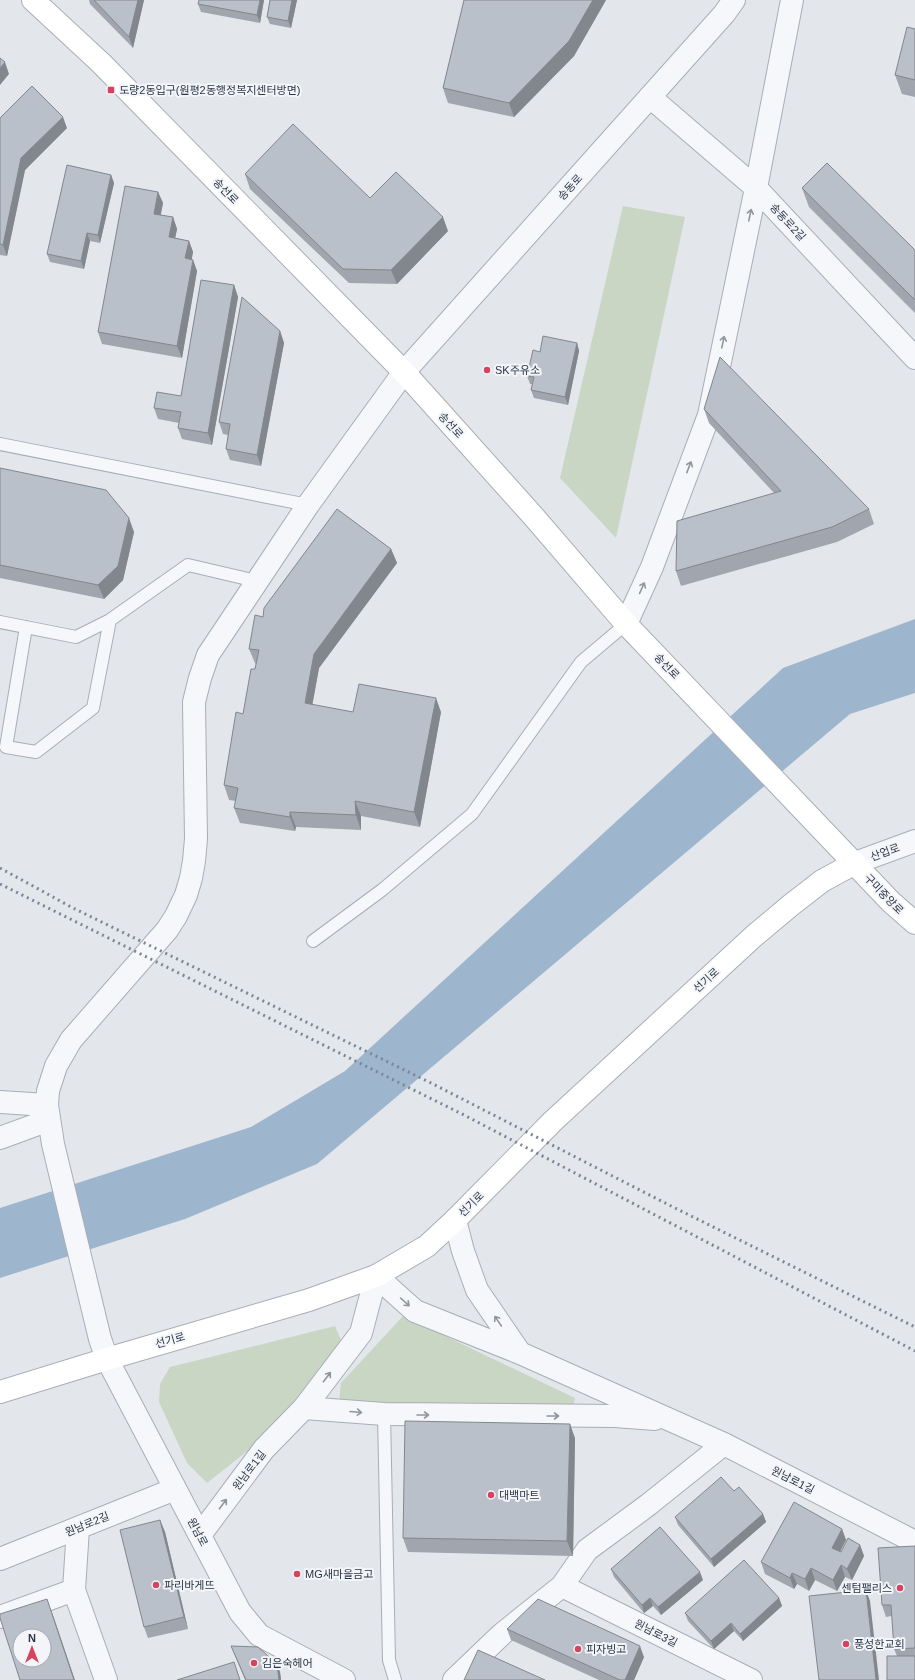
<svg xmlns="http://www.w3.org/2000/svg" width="915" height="1680" font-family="Helvetica,'Noto Sans KR',sans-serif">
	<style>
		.green { fill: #c9d6c4 }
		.water { fill: #9db6cd }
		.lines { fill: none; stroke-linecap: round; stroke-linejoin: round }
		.service-casing { stroke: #a8aeb7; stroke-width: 14 }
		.minor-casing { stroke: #a8aeb7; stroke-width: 24 }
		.tertiary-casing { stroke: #a8aeb7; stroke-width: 24 }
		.secondary-casing { stroke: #a8aeb7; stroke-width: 24 }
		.service { stroke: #f6f7fa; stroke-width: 12 }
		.minor { stroke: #f6f7fa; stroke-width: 22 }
		.tertiary { stroke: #f6f7fa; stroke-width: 22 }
		.secondary { stroke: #fff; stroke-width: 22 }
		.rail { stroke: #7c8696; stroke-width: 3; stroke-dasharray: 2 4; stroke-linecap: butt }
		.wall { fill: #a0a5ae }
		.shaded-wall { fill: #82868d }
		.building { fill: #bac0ca; stroke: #82868d; fill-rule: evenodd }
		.oneway { stroke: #9096a0 }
		.poi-dot { fill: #d4445f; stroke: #f3f5f9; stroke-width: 1.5 }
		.labels { text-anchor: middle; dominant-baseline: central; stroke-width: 4; stroke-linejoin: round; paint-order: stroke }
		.poi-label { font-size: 11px; fill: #2a3545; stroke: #f3f5f9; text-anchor: start }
		.street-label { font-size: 11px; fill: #2a3545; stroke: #f3f5f9 }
	</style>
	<rect width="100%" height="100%" fill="#e3e7ec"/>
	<!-- green -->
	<path class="green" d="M 623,206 L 685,217 L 616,538 L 560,478 Z
		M 403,1316 L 575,1398 L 573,1408 L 339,1402 L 341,1383 Z
		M 335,1326 L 341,1340 L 298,1402 L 250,1449 L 207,1483 L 187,1463 L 159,1402 L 160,1384 L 170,1367 Z"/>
	<!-- water -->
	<path class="water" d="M 915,619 L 915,693 L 850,714 L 317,1164 L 185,1219 L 0,1278 L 0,1208 L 251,1127 L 345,1071 L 783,668 Z"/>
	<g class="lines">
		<defs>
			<path id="service" d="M 0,444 L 308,505
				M 0,622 L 76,637 L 110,620 L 188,565 L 256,581
				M 26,627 L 6,747 L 36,752 L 93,708 L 110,620
				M 313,941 L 382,890 L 472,814 L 581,662 L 626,624
				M 384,1414 L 389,1660 L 395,1680"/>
			<path id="minor" d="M 650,97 L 756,188 L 915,358
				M 626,624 L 652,567 L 709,415 L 756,188 L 792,0
				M 0,1102 L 47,1105
				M 0,1138 L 49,1120
				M 455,1220 L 463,1251 L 477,1290 L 520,1353
				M 376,1276 L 415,1311 L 520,1353 L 724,1444 L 915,1542
				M 78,1528 L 74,1590 L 106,1680
				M 200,1535 L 264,1449 L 304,1408 L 384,1414 L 615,1416 L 655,1419
				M 0,1559 L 175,1489
				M 562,1586 L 751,1680
				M 0,1617 L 74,1590
				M 454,1680 L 502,1634 L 562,1586 L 587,1550 L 648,1505 L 724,1444"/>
			<path id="tertiary" d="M 855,863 L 915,841
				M 304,1408 L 361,1333 L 376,1276
				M 344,1680 L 259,1635 L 240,1612 L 107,1359 L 100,1339 L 53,1144 L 47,1105 L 48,1091 L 56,1066 L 71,1040 L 167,930 L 176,916 L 186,895 L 191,878 L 194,861 L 196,839 L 194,702 L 200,678 L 208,655 L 308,505 L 404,372 L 724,14 L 734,0"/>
			<path id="secondary" d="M 33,0 L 101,63 L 404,372 L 534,517 L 626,624 L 891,902 L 915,923
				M 0,1392 L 107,1359 L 309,1300 L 376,1276 L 427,1246 L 455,1220 L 553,1121 L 754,936 L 791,905 L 822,881 L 855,863"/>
		</defs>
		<!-- service casing -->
		<use href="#service" class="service-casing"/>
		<!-- minor casing -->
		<use href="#minor" class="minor-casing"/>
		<!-- tertiary casing -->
		<use href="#tertiary" class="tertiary-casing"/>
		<!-- secondary casing -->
		<use href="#secondary" class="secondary-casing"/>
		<!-- service -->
		<use href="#service" class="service"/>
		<!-- minor -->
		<use href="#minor" class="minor"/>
		<!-- tertiary -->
		<use href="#tertiary" class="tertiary"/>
		<!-- secondary -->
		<use href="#secondary" class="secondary"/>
		<!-- rail -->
		<path class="rail" d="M 0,868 L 73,908 L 433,1084 L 671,1206 L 915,1327
			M 0,884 L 464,1115 L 915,1351"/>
	</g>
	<!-- wall -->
	<path class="wall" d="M 89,0 L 144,0 L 133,48 L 90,4 Z
		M 264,0 L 260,23 L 201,12 L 198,4 Z
		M 270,0 L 297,0 L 291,28 L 270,24 L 267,17 Z
		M 464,0 L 606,0 L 574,56 L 514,117 L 448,103 L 443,88 Z
		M 915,29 L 915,97 L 902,94 L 895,75 Z
		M 0,118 L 67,128 L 25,170 L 7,256 L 0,255 Z
		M 245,174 L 370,198 L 448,231 L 397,284 L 349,283 L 250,189 Z
		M 111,175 L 114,183 L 100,243 L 90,241 L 84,269 L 50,262 L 47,254 Z
		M 802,188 L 915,250 L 915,313 L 809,207 Z
		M 158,192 L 163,203 L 160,215 L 173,217 L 177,229 L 175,238 L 189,241 L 193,252 L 191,259 L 193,260 L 197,271 L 182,358 L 102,344 L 98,332 Z
		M 234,285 L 238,297 L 212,445 L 182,439 L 178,428 L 179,423 L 158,419 L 154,408 L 181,396 Z
		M 280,331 L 284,343 L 261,466 L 230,460 L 226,449 L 228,435 L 223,434 L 219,422 Z
		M 577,343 L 579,351 L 568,405 L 534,398 L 531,390 L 532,384 L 530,384 L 527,376 L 540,352 Z
		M 704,409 L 869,509 L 874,524 L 837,542 L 681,586 L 676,571 L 774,493 L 709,423 Z
		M 0,468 L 134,532 L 123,580 L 104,599 L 0,578 Z
		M 391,549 L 397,563 L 319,668 L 312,705 L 353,712 L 441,712 L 420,827 L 361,816 L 361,830 L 296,827 L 295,831 L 240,823 L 234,808 L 236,801 L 229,800 L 224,785 L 255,669 L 256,664 L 255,663 L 249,649 L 263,617 Z
		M 575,1438 L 573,1556 L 408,1552 L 403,1538 Z
		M 734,1491 L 763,1514 L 766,1522 L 714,1567 L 678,1525 L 675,1517 Z
		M 160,1520 L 165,1532 L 188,1629 L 148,1638 L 144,1627 Z
		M 842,1529 L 846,1540 L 840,1552 L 841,1552 L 860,1545 L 864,1556 L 852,1580 L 845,1577 L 837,1591 L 815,1580 L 809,1591 L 797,1584 L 794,1589 L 765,1574 L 761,1562 Z
		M 915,1546 L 915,1680 L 897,1656 L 894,1649 L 892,1616 L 886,1617 L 882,1605 Z
		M 611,1569 L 703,1580 L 661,1615 L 653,1606 L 644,1613 L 614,1577 Z
		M 779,1598 L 782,1606 L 743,1641 L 734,1631 L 714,1649 L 688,1621 L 685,1613 Z
		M 507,1629 L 644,1657 L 634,1680 L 599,1680 L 511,1640 Z
		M 231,1646 L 280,1672 L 281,1680 L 245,1680 Z"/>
	<!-- shaded-wall -->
	<path class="shaded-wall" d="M 138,0 L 144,0 L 133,48 L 129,37 Z
		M 260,0 L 264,0 L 260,23 L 257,15 Z
		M 292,0 L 297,0 L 291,28 L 288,21 Z
		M 593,0 L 606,0 L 574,56 L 514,117 L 509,103 Z
		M 5,62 L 9,74 L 0,85 L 0,68 Z
		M 63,117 L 67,128 L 25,170 L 7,256 L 3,245 L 21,158 Z
		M 111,175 L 114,183 L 100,243 L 98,235 Z
		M 158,192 L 163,203 L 159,225 L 154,214 Z
		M 173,217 L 177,229 L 173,249 L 169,237 Z
		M 443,217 L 448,231 L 397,284 L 391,270 Z
		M 87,233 L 90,241 L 84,269 L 81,261 Z
		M 189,241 L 193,252 L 190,270 L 185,258 Z
		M 193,260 L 197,271 L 182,358 L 177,346 Z
		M 234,285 L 238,297 L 212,445 L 208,433 Z
		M 280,331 L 284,343 L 261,466 L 257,455 Z
		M 577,343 L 579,351 L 568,405 L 565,397 Z
		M 129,518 L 134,532 L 123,580 L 104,599 L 98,585 Z
		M 391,549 L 397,563 L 319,668 L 310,718 L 305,703 L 314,654 Z
		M 436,698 L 441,712 L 420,827 L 414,812 Z
		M 355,801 L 361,816 L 361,830 L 356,815 Z
		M 290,812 L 296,827 L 295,831 L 290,817 Z
		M 570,1424 L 575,1438 L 573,1556 L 567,1541 Z
		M 763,1514 L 766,1522 L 714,1567 L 711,1559 Z
		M 160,1520 L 165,1532 L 188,1629 L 184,1617 Z
		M 842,1529 L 846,1540 L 836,1559 L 832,1548 Z
		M 860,1545 L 864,1556 L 852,1580 L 847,1569 Z
		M 841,1565 L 845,1577 L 837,1591 L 833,1580 Z
		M 811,1568 L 815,1580 L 809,1591 L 805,1579 Z
		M 700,1572 L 703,1580 L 661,1615 L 658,1607 Z
		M 792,1573 L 797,1584 L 794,1589 L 790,1578 Z
		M 866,1590 L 870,1601 L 879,1680 L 876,1680 Z
		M 650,1598 L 653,1606 L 644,1613 L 642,1605 Z
		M 779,1598 L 782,1606 L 743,1641 L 740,1634 Z
		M 47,1599 L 54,1618 L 75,1680 L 74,1680 Z
		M 731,1623 L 734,1631 L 714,1649 L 711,1641 Z
		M 640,1646 L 644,1657 L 634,1680 L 625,1680 Z
		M 277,1664 L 280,1672 L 281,1680 L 279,1680 Z"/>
	<!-- building -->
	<path class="building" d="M 94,0 L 138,0 L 129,37 Z
		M 199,0 L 260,0 L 257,15 L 198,4 Z
		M 270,0 L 292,0 L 288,21 L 267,17 Z
		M 464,0 L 593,0 L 569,41 L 509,103 L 443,88 Z
		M 907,27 L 915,29 L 915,80 L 895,75 Z
		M 0,58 L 5,62 L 0,68 Z
		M 32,86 L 63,117 L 21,158 L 3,245 L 0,244 L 0,118 Z
		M 293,124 L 370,198 L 396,172 L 443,217 L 391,270 L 343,269 L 245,174 Z
		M 827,163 L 915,250 L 915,300 L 802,188 Z
		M 67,165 L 111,175 L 98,235 L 87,233 L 81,261 L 47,254 Z
		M 125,186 L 158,192 L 154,214 L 173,217 L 169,237 L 189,241 L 185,258 L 193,260 L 177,346 L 98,332 Z
		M 201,280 L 234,285 L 208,433 L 178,428 L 181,412 L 154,408 L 157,392 L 181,396 Z
		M 242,297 L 280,331 L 257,455 L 226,449 L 230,424 L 219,422 Z
		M 543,336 L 577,343 L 565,397 L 531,390 L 534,377 L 527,376 L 533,350 L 540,352 Z
		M 720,357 L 869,509 L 832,527 L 676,571 L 677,521 L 781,491 L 704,409 Z
		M 0,468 L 106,490 L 129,518 L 118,566 L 98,585 L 0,565 Z
		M 337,509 L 391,549 L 314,654 L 305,703 L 353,712 L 359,684 L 436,698 L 414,812 L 355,801 L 356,815 L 290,812 L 290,817 L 234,808 L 238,788 L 224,785 L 236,712 L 243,714 L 251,669 L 255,669 L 259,650 L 249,649 L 255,615 L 263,617 L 264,608 Z
		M 405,1421 L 570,1424 L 567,1541 L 403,1538 Z
		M 721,1477 L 734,1491 L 739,1487 L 763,1514 L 711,1559 L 675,1517 Z
		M 794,1502 L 842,1529 L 832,1548 L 841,1552 L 848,1538 L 860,1545 L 847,1569 L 841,1565 L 833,1580 L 811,1568 L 805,1579 L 792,1573 L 790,1578 L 761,1562 Z
		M 160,1520 L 184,1617 L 144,1627 L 120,1530 Z
		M 660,1527 L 700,1572 L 658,1607 L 650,1598 L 642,1605 L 611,1569 Z
		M 915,1546 L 915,1648 L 894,1649 L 891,1605 L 882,1605 L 878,1548 Z
		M 744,1560 L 779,1598 L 740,1634 L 731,1623 L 711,1641 L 685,1613 Z
		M 866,1590 L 876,1680 L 819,1680 L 809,1596 Z
		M 47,1599 L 74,1680 L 20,1680 L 0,1618 L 0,1614 ZM 20,1636 L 44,1636 L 44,1660 L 20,1660 Z
		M 538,1599 L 640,1646 L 625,1680 L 620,1680 L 507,1629 Z
		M 231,1646 L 258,1647 L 277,1664 L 279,1680 L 246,1680 Z
		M 478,1650 L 545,1680 L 464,1680 Z
		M 887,1656 L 915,1656 L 915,1680 L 887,1680 Z
		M 234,1662 L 240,1680 L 177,1680 Z"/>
	<!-- one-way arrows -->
	<defs><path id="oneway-shaft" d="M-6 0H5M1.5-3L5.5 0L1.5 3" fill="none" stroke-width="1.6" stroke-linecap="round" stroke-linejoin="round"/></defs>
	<g class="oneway">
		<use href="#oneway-shaft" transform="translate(750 215) rotate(-78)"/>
		<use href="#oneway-shaft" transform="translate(723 342) rotate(-78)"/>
		<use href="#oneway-shaft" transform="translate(689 467) rotate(-69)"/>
		<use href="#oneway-shaft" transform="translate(642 588) rotate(-66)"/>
		<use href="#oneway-shaft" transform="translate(405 1302) rotate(42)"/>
		<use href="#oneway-shaft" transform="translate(498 1321) rotate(-124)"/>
		<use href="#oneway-shaft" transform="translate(327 1377) rotate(-53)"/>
		<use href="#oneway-shaft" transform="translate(356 1412) rotate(5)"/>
		<use href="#oneway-shaft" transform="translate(423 1415)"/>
		<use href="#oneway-shaft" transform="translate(553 1416)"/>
		<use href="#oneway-shaft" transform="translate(223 1504) rotate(-53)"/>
	</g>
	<!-- markers -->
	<g class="poi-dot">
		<rect x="107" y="86" width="8" height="8" rx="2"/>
		<circle cx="487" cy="370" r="4"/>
		<circle cx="491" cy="1495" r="4"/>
		<circle cx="297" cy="1574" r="4"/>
		<circle cx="156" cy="1585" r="4"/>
		<circle cx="900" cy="1588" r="4"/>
		<circle cx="846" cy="1644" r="4"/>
		<circle cx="578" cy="1649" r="4"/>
		<circle cx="254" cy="1663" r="4"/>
	</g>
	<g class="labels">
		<!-- poi labels -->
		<g class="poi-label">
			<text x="119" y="90">도량2동입구(원평2동행정복지센터방면)</text>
			<text x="495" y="370">SK주유소</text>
			<text x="499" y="1495">대백마트</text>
			<text x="305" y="1574">MG새마을금고</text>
			<text x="164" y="1585">파리바게뜨</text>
			<text x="892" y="1588" text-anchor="end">센텀팰리스</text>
			<text x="854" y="1644">풍성한교회</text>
			<text x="586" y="1649">피자빙고</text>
			<text x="262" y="1663">김은숙헤어</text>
		</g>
		<!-- street labels -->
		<g class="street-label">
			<text transform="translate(570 187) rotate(-48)">송동로</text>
			<text transform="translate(226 191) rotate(46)">송선로</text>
			<text transform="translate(788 222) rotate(47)">송동로2길</text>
			<text transform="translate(451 425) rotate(48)">송선로</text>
			<text transform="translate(667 666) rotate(46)">송선로</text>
			<text transform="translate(885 852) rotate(-20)">산업로</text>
			<text transform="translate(884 894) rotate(46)">구미중앙로</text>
			<text transform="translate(706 980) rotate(-43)">선기로</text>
			<text transform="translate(471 1204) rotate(-45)">선기로</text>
			<text transform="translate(170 1340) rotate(-16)">선기로</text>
			<text transform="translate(249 1470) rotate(-53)">원남로1길</text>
			<text transform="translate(793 1480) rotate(27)">원남로1길</text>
			<text transform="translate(87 1524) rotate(-22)">원남로2길</text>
			<text transform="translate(198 1532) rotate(62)">원남로</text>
			<text transform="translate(656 1633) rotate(27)">원남로3길</text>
		</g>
	</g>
	<!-- north arrow -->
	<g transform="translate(32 1648)"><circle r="19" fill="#f3f5f9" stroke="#a3a8b1"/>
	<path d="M0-3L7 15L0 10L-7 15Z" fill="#d4445f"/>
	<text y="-6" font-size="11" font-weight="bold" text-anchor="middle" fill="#2a3545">N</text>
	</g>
</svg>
